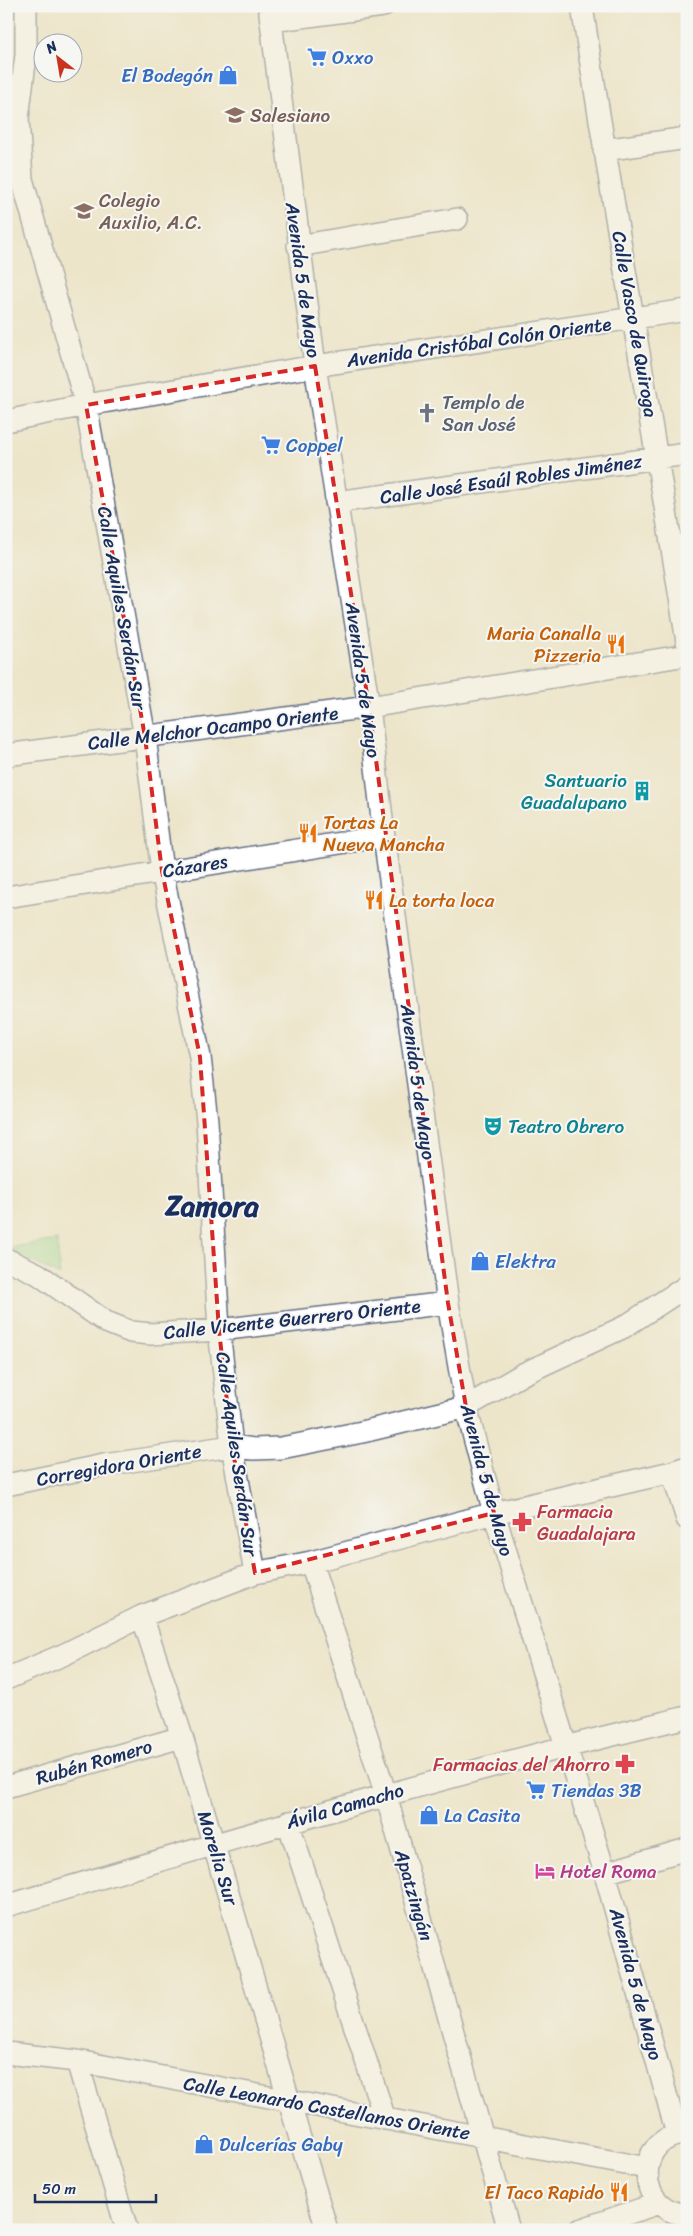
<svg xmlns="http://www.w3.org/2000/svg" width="693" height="2236" font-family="Sriracha,sans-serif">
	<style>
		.green { fill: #90d48c; stroke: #568275 }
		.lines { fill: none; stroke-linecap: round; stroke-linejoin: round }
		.minor-casing { stroke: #646f84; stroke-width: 24 }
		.minor { stroke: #fff; stroke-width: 21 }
		.marked { fill: none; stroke: #d62828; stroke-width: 4; stroke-dasharray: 10 6; stroke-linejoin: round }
		.labels { text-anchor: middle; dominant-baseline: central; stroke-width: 4; stroke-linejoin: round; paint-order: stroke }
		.shop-label { font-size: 19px; fill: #366cbe; stroke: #f6f6f2; text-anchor: start }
		.education-label { font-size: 19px; fill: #785e54; stroke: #f6f6f2; text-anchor: start }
		.street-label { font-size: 19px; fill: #1b2f5e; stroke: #f6f6f2 }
		.worship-label { font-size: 19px; fill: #5b616d; stroke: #f6f6f2; text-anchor: start }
		.food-label { font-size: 19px; fill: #c56008; stroke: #f6f6f2; text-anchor: end }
		.culture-label { font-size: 19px; fill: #0d838f; stroke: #f6f6f2; text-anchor: end }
		.health-label { font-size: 19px; fill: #be3a42; stroke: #f6f6f2; text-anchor: start }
		.hotel-label { font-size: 19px; fill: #b23c85; stroke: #f6f6f2; text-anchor: start }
		.town-label { font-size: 29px; font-weight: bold; fill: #1b2f5e; stroke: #f6f6f2 }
	</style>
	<rect width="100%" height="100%" fill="#f6f6f2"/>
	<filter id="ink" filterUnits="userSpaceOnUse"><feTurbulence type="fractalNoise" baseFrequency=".02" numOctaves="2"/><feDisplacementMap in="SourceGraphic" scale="10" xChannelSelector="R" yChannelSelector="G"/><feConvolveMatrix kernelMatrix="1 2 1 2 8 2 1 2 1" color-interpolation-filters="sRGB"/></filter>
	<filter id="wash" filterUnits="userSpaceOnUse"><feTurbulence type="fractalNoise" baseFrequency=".0096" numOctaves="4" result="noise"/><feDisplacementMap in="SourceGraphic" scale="20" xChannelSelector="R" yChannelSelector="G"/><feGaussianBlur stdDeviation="1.12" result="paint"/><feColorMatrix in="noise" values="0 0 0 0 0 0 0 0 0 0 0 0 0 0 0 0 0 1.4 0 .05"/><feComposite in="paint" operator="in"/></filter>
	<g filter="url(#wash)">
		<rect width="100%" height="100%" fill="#ede5ca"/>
		<!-- green -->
		<path class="green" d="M 57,1240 L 60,1276 L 6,1248 Z"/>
	</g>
	<g filter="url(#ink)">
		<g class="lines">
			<defs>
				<path id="minor" d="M 26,6 L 26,55 L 18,118 L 22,179 L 86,405 L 145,737 L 162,871 L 200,1057 L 207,1121 L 219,1330 L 232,1446 L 255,1573
					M 269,6 L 315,366 L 369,707 L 384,836 L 448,1303 L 466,1407 L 494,1513 L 605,1873 L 677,2134
					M 582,6 C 614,219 654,430 687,642
					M 271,21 L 383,6
					M 604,150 L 687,138
					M 298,246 L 457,219
					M 6,421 L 86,405 L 315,366 L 687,310
					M 336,502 L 687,454
					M 6,755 L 369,707 L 687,655
					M 6,897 L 384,836
					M 6,1259 L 38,1274 L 106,1322 L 131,1332 L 150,1334 L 219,1330 L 448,1303
					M 672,1472 L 687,1519
					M 6,1485 L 104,1465 L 232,1446 L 253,1449 L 281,1448 L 362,1432 L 466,1407 L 523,1374 L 624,1327 L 687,1286
					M 311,1562 L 386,1795 L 509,2230
					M 142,1616 L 182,1737 L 327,2230
					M 6,1679 L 65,1654 L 142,1616 L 255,1573 L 311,1562 L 494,1513 L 672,1472 L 687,1467
					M 6,1787 L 182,1737
					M 288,1822 L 385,2119
					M 605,1873 L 687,1849
					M 6,1906 C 232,1839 458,1771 687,1717
					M 6,2053 L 77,2061 L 647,2168
					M 77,2061 L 127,2230
					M 687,2134 C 634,2134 634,2213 687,2214
					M 579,2230 L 659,2203"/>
			</defs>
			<!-- minor casing -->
			<use href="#minor" class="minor-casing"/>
			<!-- minor -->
			<use href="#minor" class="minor"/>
		</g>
	</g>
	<!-- marked area -->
	<path d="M0 0H693V2236H0ZM 315,366 L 369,707 L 448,1303 L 466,1407 L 494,1513 L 255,1573 L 232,1446 L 219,1330 L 200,1057 L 162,871 L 145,737 L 86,405 Z" fill="#ede5ca" fill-opacity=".55" fill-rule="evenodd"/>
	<path class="marked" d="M 315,366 L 369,707 L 448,1303 L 466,1407 L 494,1513 L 255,1573 L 232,1446 L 219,1330 L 200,1057 L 162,871 L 145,737 L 86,405 Z"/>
	<!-- icons -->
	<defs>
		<symbol id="supermarket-bare" viewBox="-9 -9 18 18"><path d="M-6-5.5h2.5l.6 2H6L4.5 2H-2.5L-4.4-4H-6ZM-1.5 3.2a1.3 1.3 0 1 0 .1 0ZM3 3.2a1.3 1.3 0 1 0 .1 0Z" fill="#3f7fe0" stroke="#f6f6f2" stroke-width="2.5" paint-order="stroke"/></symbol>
		<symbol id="shop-bare" viewBox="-9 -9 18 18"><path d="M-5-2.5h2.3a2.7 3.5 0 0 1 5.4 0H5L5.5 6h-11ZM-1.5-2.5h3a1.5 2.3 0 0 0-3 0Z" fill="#3f7fe0" stroke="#f6f6f2" stroke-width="2.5" paint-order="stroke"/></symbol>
		<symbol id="school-bare" viewBox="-9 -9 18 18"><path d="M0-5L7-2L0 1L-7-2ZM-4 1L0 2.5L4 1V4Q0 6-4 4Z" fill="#8d6e63" stroke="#f6f6f2" stroke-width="2.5" paint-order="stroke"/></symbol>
		<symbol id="church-bare" viewBox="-9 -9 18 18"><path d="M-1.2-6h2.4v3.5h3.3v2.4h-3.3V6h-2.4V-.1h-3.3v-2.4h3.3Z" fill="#6b7280" stroke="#f6f6f2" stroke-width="2.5" paint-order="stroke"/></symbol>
		<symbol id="restaurant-bare" viewBox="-9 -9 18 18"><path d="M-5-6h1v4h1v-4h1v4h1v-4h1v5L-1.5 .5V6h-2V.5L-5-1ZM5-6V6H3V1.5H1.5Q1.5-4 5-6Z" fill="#e8710a" stroke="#f6f6f2" stroke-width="2.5" paint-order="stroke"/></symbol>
		<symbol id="building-bare" viewBox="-9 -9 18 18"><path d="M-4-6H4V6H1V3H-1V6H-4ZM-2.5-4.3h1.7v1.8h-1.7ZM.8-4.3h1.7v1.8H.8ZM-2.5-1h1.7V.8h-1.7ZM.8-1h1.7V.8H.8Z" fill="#0f9aa8" stroke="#f6f6f2" stroke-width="2.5" paint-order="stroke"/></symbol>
		<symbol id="theatre-bare" viewBox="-9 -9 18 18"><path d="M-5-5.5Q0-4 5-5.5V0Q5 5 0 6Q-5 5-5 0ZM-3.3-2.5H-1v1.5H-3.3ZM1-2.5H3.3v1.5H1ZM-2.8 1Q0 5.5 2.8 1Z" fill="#0f9aa8" stroke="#f6f6f2" stroke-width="2.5" paint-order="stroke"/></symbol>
		<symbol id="pharmacy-bare" viewBox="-9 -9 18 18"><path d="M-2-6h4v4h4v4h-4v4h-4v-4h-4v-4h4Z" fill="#e0444e" stroke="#f6f6f2" stroke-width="2.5" paint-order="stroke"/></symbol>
		<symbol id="hotel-bare" viewBox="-9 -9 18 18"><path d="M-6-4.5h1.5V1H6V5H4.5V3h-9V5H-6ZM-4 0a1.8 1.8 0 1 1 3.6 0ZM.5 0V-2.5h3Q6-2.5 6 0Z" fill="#d1479c" stroke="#f6f6f2" stroke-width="2.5" paint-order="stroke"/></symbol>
	</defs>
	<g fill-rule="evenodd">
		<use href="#supermarket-bare" x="303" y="43" width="28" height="28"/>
		<use href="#shop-bare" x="214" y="61" width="28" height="28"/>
		<use href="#school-bare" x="221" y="101" width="28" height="28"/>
		<use href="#school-bare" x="70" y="197" width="28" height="28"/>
		<use href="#church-bare" x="413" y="399" width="28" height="28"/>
		<use href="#supermarket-bare" x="257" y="431" width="28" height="28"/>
		<use href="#restaurant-bare" x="602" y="630" width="28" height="28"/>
		<use href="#building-bare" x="628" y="777" width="28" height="28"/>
		<use href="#restaurant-bare" x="294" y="819" width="28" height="28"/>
		<use href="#restaurant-bare" x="360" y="886" width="28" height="28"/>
		<use href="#theatre-bare" x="479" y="1112" width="28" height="28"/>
		<use href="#shop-bare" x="466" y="1247" width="28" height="28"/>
		<use href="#pharmacy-bare" x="508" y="1508" width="28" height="28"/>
		<use href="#pharmacy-bare" x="611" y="1750" width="28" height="28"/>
		<use href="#supermarket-bare" x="522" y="1776" width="28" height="28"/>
		<use href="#shop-bare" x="415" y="1801" width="28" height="28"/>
		<use href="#hotel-bare" x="531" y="1857" width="28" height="28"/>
		<use href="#shop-bare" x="190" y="2130" width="28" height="28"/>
		<use href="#restaurant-bare" x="605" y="2178" width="28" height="28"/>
	</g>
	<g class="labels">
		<!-- shop labels -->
		<g class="shop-label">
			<text x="332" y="57">Oxxo</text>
			<text x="213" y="75" text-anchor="end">El Bodegón</text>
			<text x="286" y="445">Coppel</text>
			<text x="495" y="1261">Elektra</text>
			<text x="551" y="1790">Tiendas 3B</text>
			<text x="444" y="1815">La Casita</text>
			<text x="219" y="2144">Dulcerías Gaby</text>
		</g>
		<!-- education labels -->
		<g class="education-label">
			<text x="250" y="115">Salesiano</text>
			<text x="99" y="200">Colegio<tspan x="99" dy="22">Auxilio, A.C.</tspan></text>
		</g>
		<!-- street labels -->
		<g class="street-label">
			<text transform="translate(303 280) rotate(82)">Avenida 5 de Mayo</text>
			<text transform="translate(635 324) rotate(80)">Calle Vasco de Quiroga</text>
			<text transform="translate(479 342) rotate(-8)">Avenida Cristóbal Colón Oriente</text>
			<text transform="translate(511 479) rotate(-8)">Calle José Esaúl Robles Jiménez</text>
			<text transform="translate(122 608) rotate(80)">Calle Aquiles Serdán Sur</text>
			<text transform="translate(363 680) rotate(82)">Avenida 5 de Mayo</text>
			<text transform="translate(213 728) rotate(-7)">Calle Melchor Ocampo Oriente</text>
			<text transform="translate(195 866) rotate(-9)">Cázares</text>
			<text transform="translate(418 1082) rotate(82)">Avenida 5 de Mayo</text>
			<text transform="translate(292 1319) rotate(-6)">Calle Vicente Guerrero Oriente</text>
			<text transform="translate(237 1454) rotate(82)">Calle Aquiles Serdán Sur</text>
			<text transform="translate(119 1465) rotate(-10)">Corregidora Oriente</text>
			<text transform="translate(487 1480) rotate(75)">Avenida 5 de Mayo</text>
			<text transform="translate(94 1762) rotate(-16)">Rubén Romero</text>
			<text transform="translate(345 1806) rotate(-16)">Ávila Camacho</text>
			<text transform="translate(218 1858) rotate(73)">Morelia Sur</text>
			<text transform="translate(414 1895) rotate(74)">Apatzingán</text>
			<text transform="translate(636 1984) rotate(75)">Avenida 5 de Mayo</text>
			<text transform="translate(327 2108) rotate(10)">Calle Leonardo Castellanos Oriente</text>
		</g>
		<!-- worship labels -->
		<g class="worship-label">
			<text x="442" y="402">Templo de<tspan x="442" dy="22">San José</tspan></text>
		</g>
		<!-- food labels -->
		<g class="food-label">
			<text x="601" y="633">Maria Canalla<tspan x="601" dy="22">Pizzeria</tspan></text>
			<text x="323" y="822" text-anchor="start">Tortas La<tspan x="323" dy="22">Nueva Mancha</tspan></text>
			<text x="389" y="900" text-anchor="start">La torta loca</text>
			<text x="604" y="2192">El Taco Rapido</text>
		</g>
		<!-- culture labels -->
		<g class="culture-label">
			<text x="627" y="780">Santuario<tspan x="627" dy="22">Guadalupano</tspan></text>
			<text x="508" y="1126" text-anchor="start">Teatro Obrero</text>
		</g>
		<!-- health labels -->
		<g class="health-label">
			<text x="537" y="1511">Farmacia<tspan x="537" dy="22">Guadalajara</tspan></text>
			<text x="610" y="1764" text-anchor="end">Farmacias del Ahorro</text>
		</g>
		<!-- hotel labels -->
		<g class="hotel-label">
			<text x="560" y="1871">Hotel Roma</text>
		</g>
		<!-- town labels -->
		<g class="town-label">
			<text x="212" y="1206">Zamora</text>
		</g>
	</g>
	<!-- margin -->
	<rect width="693" height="2236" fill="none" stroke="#f6f6f2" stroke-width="25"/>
	<!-- north arrow -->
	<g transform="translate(58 58) rotate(329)"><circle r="24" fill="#f6f6f2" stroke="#9ea6b7"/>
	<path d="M0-4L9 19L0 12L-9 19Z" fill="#c8321e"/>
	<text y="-8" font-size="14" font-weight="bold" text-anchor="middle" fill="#1b2f5e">N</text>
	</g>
	<!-- scale -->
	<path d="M35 2194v8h121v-8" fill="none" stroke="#1b2f5e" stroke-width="2.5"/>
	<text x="42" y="2194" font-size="15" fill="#1b2f5e" stroke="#f6f6f2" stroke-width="4" paint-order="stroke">50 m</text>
</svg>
